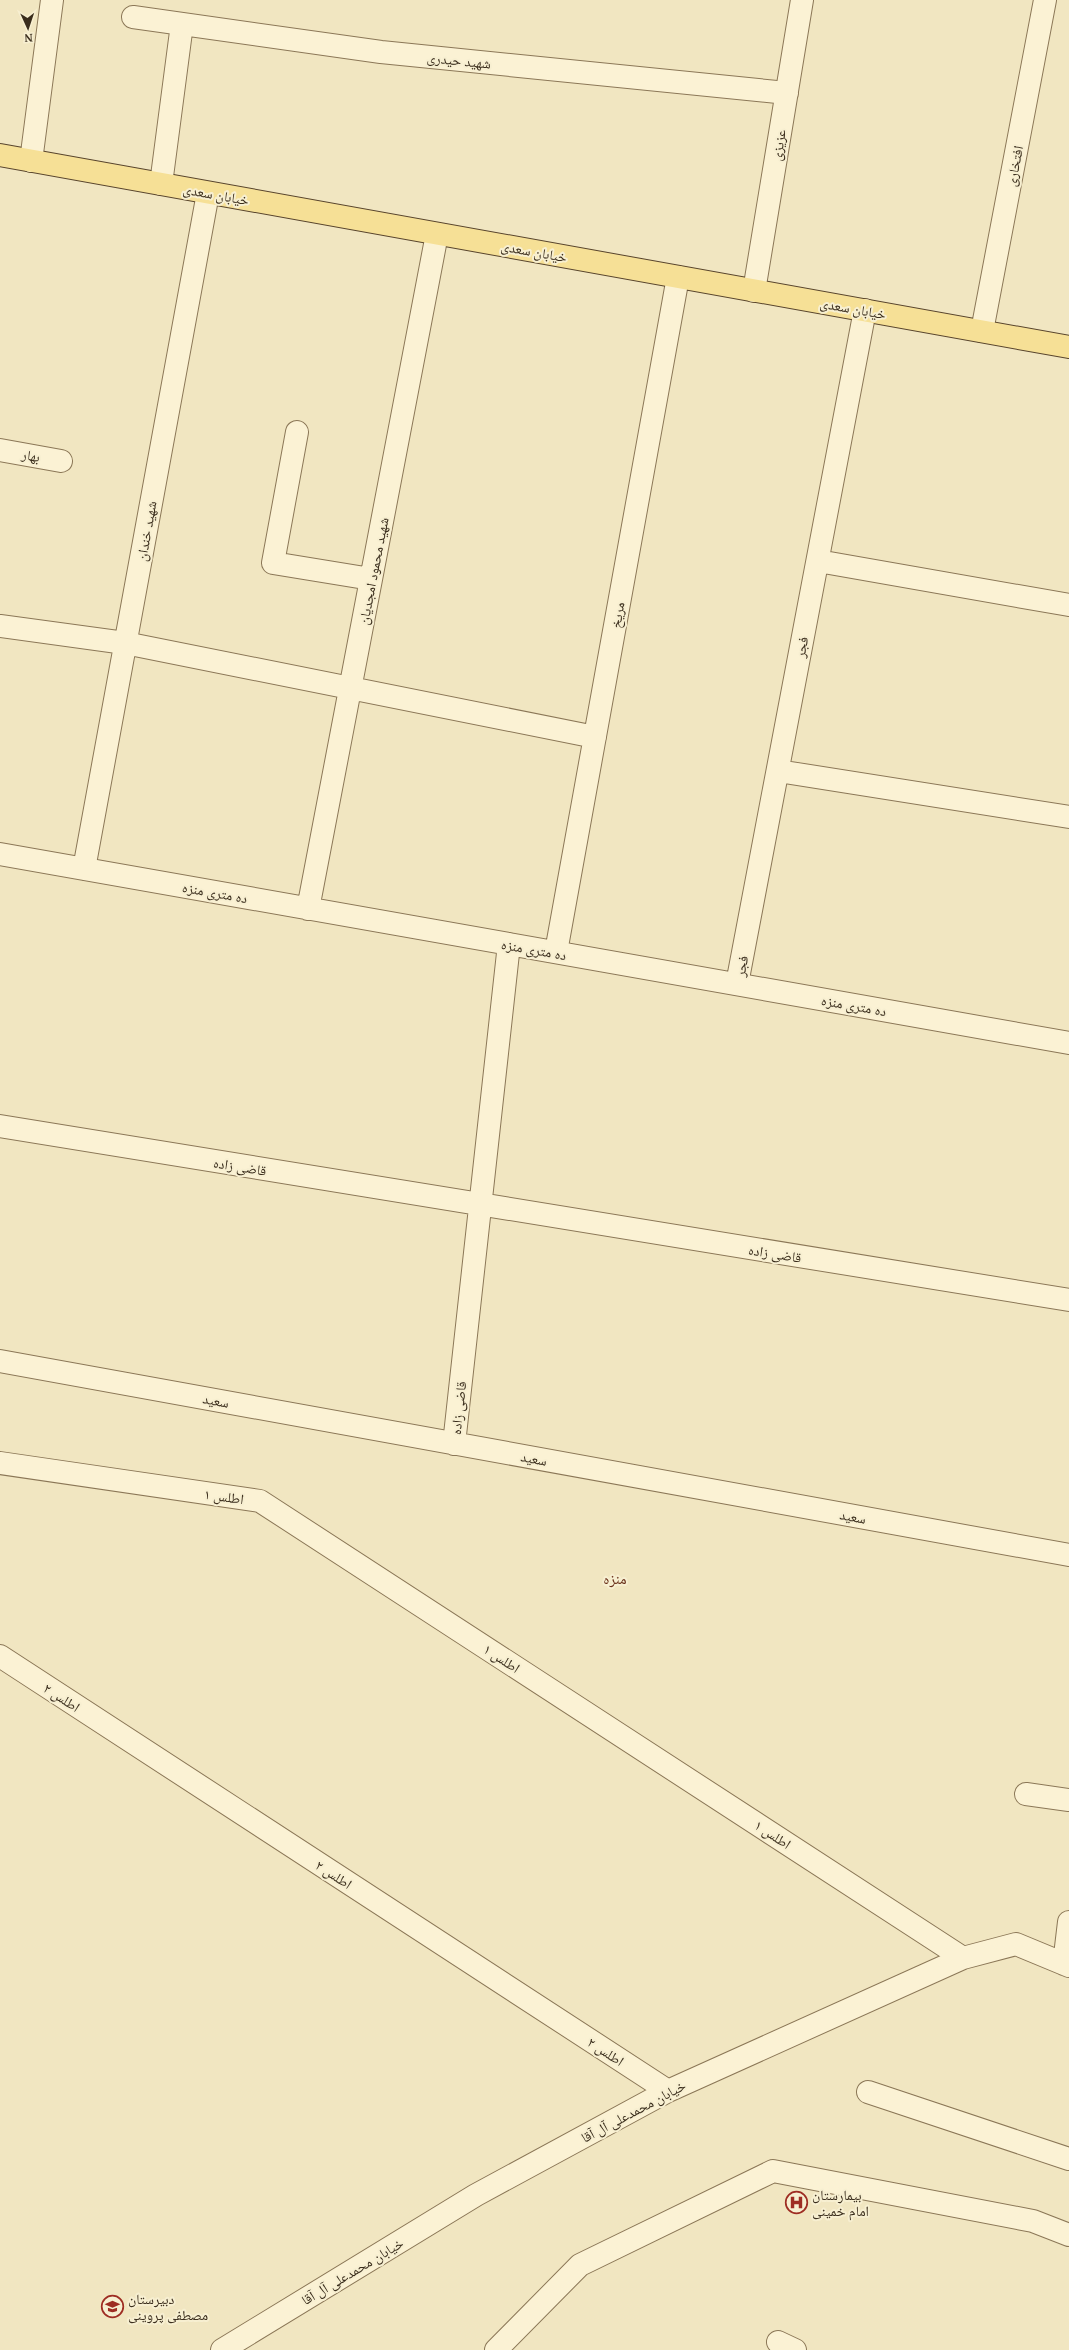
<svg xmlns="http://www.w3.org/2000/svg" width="1069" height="2350" font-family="'PT Serif','Noto Naskh Arabic',serif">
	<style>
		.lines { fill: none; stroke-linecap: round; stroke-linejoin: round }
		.minor-casing { stroke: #8b7757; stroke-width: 24 }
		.major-casing { stroke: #58442c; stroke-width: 24 }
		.minor { stroke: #fbf2d4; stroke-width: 22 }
		.major { stroke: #f6e096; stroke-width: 22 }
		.labels { text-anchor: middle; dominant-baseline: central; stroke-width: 4; stroke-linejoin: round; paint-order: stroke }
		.street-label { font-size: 14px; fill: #3a2d1c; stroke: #f7efd1 }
		.poi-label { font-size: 14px; fill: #3a2d1c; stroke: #f7efd1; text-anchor: start }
		.neighbourhood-label { font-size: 15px; fill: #693019; stroke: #f7efd1 }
	</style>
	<rect width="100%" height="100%" fill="#f1e6c1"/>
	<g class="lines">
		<defs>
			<path id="minor" d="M 133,17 L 381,52 L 787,93
				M 31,161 L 52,0
				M 161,184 L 182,24
				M 754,291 L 802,0
				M 982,331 L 1045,0
				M 297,432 L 273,563 L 371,579
				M 0,450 L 61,461
				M 818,561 L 1069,605
				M 0,626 L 125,643 L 595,737
				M 778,771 L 1069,817
				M 0,854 L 1069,1043
				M 84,869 L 208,193
				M 308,909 L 437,234
				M 556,952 L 678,277
				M 737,984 L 865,310
				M 0,1126 L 1069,1300
				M 0,1361 L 1069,1555
				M 454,1444 L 509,944
				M 0,1463 L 260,1501 L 963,1958
				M 0,1656 L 668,2091
				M 1026,1794 L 1069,1800
				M 1064,1964 L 1069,1922
				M 868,2092 L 1069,2159
				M 778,2342 L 795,2350
				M 222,2350 L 476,2195 L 668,2091 L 963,1958 L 1016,1944 L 1069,1966
				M 496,2350 L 580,2265 L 773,2171 L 1033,2221 L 1069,2235"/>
			<path id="major" d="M 0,155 L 1069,347"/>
		</defs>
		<!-- minor casing -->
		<use href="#minor" class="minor-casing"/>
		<!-- major casing -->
		<use href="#major" class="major-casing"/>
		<!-- minor -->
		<use href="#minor" class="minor"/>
		<!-- major -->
		<use href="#major" class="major"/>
	</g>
	<!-- icons -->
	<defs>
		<symbol id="hospital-ring" viewBox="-11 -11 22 22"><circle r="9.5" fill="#f7efd1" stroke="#9e2d23" stroke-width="1.5"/><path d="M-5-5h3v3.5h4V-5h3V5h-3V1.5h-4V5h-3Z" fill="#9e2d23"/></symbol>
		<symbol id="school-ring" viewBox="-11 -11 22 22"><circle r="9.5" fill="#f7efd1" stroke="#9e2d23" stroke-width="1.5"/><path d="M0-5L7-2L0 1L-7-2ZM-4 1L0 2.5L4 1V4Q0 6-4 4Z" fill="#9e2d23"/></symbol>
	</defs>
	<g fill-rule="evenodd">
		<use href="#hospital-ring" x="784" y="2190" width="25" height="25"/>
		<use href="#school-ring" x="100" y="2294" width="25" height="25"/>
	</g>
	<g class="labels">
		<!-- street labels -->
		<g class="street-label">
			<text transform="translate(459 60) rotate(6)">شهید حیدری</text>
			<text transform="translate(778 145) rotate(-81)">عزیزی</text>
			<text transform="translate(1014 166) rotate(-79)">افتخاری</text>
			<text transform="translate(216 194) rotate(10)">خیابان سعدی</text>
			<text transform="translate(534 251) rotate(10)">خیابان سعدی</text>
			<text transform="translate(853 308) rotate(10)">خیابان سعدی</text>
			<text transform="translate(31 455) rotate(10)">بهار</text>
			<text transform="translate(146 531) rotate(-80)">شهید خندان</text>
			<text transform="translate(373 571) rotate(-79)">شهید محمود امجدیان</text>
			<text transform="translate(617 615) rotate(-80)">مریخ</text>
			<text transform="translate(801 647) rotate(-79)">فجر</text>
			<text transform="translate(215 892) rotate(10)">ده متری منزه</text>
			<text transform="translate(534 949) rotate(10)">ده متری منزه</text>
			<text transform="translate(741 966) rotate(-79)">فجر</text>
			<text transform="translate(854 1005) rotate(10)">ده متری منزه</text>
			<text transform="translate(240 1166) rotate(9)">قاضی زاده</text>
			<text transform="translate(775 1253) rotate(9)">قاضی زاده</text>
			<text transform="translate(216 1400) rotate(10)">سعید</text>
			<text transform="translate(458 1408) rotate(-84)">قاضی زاده</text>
			<text transform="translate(534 1458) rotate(10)">سعید</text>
			<text transform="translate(224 1496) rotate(8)">اطلس ۱</text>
			<text transform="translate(853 1516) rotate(10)">سعید</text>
			<text transform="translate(502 1658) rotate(33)">اطلس ۱</text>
			<text transform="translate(62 1697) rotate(33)">اطلس ۲</text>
			<text transform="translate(773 1834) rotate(33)">اطلس ۱</text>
			<text transform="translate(334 1874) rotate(33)">اطلس ۲</text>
			<text transform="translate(606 2051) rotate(33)">اطلس ۲</text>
			<text transform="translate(633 2111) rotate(-28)">خیابان محمدعلی آل آقا</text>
			<text transform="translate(352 2271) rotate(-31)">خیابان محمدعلی آل آقا</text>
		</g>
		<!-- poi labels -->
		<g class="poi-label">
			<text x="812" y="2194">بیمارستان<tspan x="812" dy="16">امام خمینی</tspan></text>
			<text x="128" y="2298">دبیرستان<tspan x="128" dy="16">مصطفی پروینی</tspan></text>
		</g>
		<!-- neighbourhood labels -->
		<g class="neighbourhood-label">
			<text x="615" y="1578">منزه</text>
		</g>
	</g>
	<!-- north arrow -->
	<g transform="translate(28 28) rotate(177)" stroke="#f7efd1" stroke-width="3" paint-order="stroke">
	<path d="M0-3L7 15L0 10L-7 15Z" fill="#3a2d1c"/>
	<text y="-6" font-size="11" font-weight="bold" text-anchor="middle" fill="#3a2d1c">N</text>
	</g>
</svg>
